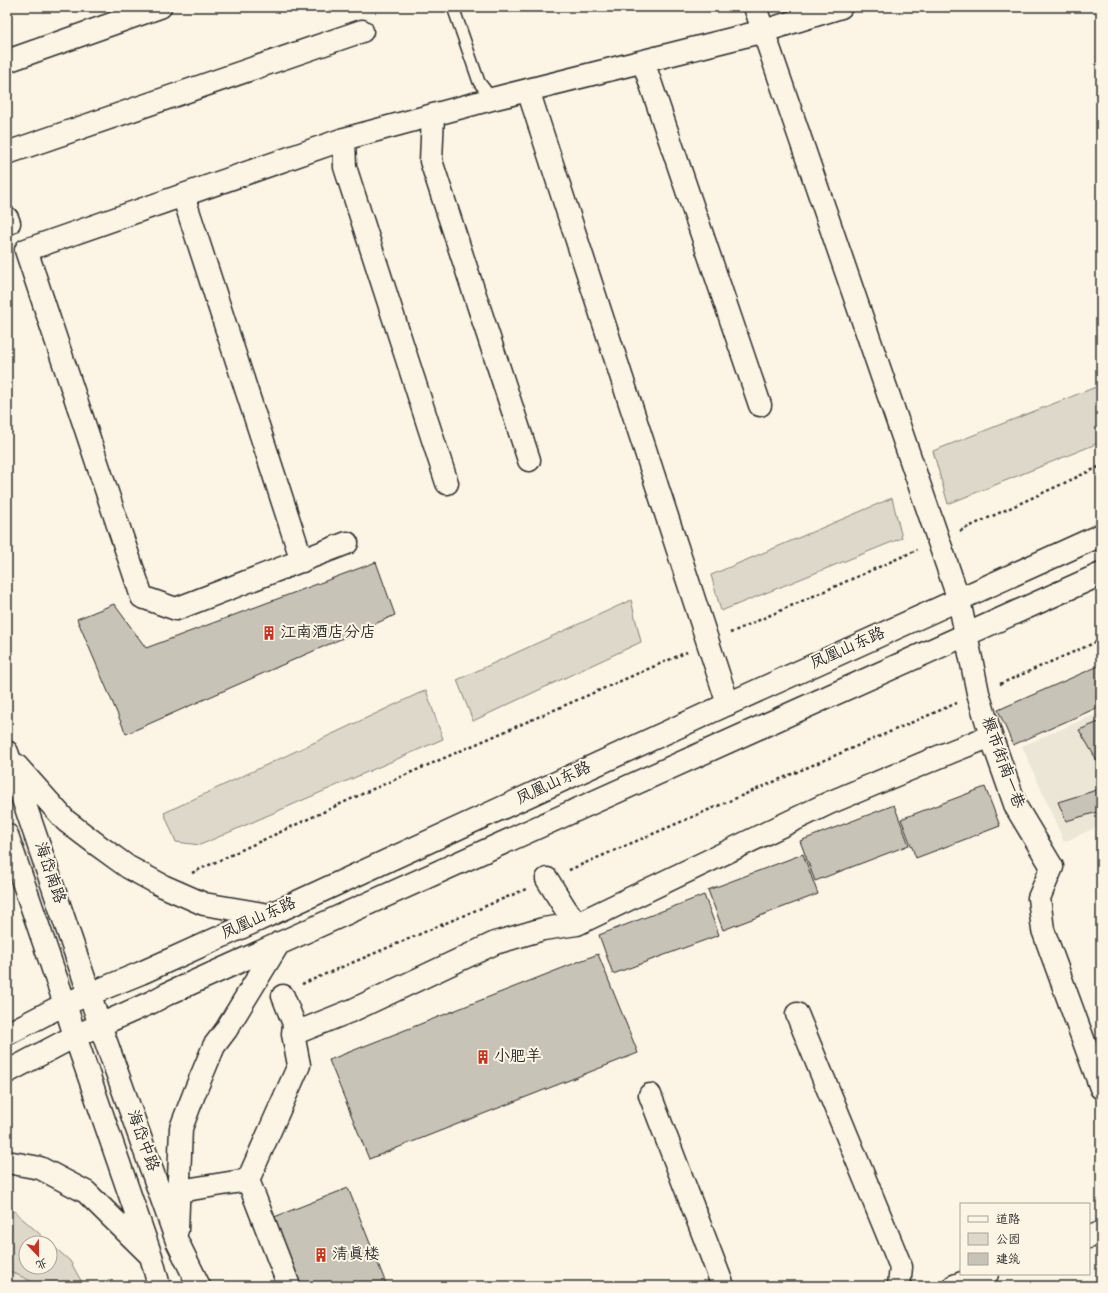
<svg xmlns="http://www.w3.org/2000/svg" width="1108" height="1293" font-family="Dekko,'LXGW WenKai TC',sans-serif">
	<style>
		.built { fill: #ece6d7 }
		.green { fill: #ded8ca; stroke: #84827a; fill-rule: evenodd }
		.building { fill: #c8c3b7; stroke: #2b2b2b }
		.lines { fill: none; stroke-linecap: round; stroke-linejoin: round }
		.service-casing { stroke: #2b2b2b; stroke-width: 14 }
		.minor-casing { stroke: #2b2b2b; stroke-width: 25 }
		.primary-casing { stroke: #2b2b2b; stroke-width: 25 }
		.path { stroke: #2b2b2b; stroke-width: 2.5; stroke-dasharray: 3 3; stroke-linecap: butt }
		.service { stroke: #fcf5e5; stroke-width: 11 }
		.minor { stroke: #fcf5e5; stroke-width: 22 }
		.primary { stroke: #fcf5e5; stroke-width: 22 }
		.labels { text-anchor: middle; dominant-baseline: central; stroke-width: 4; stroke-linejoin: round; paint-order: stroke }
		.poi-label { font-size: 16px; fill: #2b2b2b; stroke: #fcf5e5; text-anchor: start }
		.street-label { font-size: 16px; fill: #2b2b2b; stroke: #fcf5e5 }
	</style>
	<rect width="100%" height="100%" fill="#fcf5e5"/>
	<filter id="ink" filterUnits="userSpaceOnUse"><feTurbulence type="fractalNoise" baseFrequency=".025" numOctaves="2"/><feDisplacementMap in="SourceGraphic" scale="8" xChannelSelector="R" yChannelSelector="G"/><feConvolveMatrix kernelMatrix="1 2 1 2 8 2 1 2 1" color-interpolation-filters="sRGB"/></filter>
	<g filter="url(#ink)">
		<!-- built -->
		<path class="built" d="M 1101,712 L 1101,825 L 1064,842 L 1022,746 Z
			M 7,1257 L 26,1267 L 62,1286 L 7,1286 Z"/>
		<!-- green -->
		<path class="green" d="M 1101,385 L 1101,442 L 948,504 L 933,451 Z
			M 892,498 L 902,538 L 721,611 L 711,575 Z
			M 631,600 L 641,642 L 473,721 L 457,680 Z
			M 426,690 L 443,739 L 200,845 L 176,842 L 164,813 Z
			M 7,1205 L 70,1261 L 84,1286 L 42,1286 L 7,1270 ZM 26,1243 L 50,1243 L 50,1267 L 26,1267 Z"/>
		<!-- building -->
		<path class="building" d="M 376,562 L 395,615 L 126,734 L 77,619 L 114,604 L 146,648 Z
			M 1101,665 L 1101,706 L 1013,745 L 998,710 Z
			M 1101,721 L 1101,767 L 1079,730 Z
			M 985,787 L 1000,826 L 916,858 L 901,819 Z
			M 1100,789 L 1101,811 L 1066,821 L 1058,802 Z
			M 894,805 L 909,845 L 815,881 L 800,841 Z
			M 803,854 L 818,894 L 723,930 L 708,890 Z
			M 704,895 L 719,935 L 613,974 L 599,935 Z
			M 598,954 L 638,1053 L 369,1159 L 329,1060 Z
			M 348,1188 L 387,1286 L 278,1286 L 254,1225 Z"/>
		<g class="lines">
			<defs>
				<path id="service" d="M 453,7 L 479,82 L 492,99"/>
				<path id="minor" d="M 755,7 L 959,600 L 978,693 L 991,736 L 1016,807 L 1052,867 L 1039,898 L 1043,930 L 1101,1088
					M 7,61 L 160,7
					M 643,61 L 760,405
					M 528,90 L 728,704
					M 433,115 L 431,161 L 529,460
					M 344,139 L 345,167 L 447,483
					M 7,153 L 362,31
					M 183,195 L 302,561
					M 7,218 L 9,223
					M 347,543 L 176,609 L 142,597 L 26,250 L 344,139 L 492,99 L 764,31 L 841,7
					M 547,879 L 565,908 L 577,924
					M 283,996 L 294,1024 L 293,1034
					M 797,1014 L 901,1267 L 899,1286
					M 650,1095 L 723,1286
					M 179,1191 L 248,1180
					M 1089,1237 L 1101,1233
					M 289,1286 L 248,1180 L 299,1065 L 293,1034 L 353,1010 L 495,943 L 543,929 L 577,924 L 829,803 L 953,751 L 991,736
					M 954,1286 L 987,1274"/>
				<path id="primary" d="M 7,752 L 100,1025 L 177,1241 L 199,1286
					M 16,765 L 66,821 L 99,846 L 128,867 L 163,886 L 204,904 L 269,915
					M 7,835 L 65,1004 L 75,1036 L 151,1256 L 159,1286
					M 7,1034 L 65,1004 L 141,973 L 269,915 L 728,704 L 1101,535
					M 7,1072 L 75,1036 L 152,1002 L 167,994 L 1101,574
					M 7,1162 L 40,1168 L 86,1192 L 148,1253
					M 177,1230 L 181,1128 L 196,1089 L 214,1046 L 226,1030 L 279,943"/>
			</defs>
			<!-- service casing -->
			<use href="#service" class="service-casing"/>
			<!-- minor casing -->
			<use href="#minor" class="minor-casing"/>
			<!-- primary casing -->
			<use href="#primary" class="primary-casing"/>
			<!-- path -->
			<path class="path" d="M 960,531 L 1101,466
				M 730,633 L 917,550
				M 1000,684 L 1101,640
				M 569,870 L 957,703
				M 192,873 L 364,793 L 687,652
				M 302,984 L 526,889"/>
			<!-- service -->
			<use href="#service" class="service"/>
			<!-- minor -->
			<use href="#minor" class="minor"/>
			<!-- primary -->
			<use href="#primary" class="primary"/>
		</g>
	</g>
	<!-- icons -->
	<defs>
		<symbol id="building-bare" viewBox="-9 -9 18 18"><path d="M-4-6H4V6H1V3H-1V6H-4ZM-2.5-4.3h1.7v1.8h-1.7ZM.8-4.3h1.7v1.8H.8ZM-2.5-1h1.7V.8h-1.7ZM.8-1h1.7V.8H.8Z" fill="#c8321e" stroke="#fcf5e5" stroke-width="2.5" paint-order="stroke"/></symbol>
	</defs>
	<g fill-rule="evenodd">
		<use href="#building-bare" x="259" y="623" width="20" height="20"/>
		<use href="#building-bare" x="473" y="1047" width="20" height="20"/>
		<use href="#building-bare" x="311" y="1245" width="20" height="20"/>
	</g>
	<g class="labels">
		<!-- poi labels -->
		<g class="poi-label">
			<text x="280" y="633">江南酒店分店</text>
			<text x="494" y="1057">小肥羊</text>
			<text x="332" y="1255">清真楼</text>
		</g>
		<!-- street labels -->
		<g class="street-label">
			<text transform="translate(848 649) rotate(-24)">凤凰山东路</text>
			<text transform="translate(1002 763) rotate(70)">粮市街南一巷</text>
			<text transform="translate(554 784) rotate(-25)">凤凰山东路</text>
			<text transform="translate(49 873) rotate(71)">海岱南路</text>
			<text transform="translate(259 919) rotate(-24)">凤凰山东路</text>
			<text transform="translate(142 1141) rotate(70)">海岱中路</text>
		</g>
	</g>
	<!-- margin -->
	<rect width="1108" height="1293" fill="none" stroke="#fcf5e5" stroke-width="24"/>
	<rect x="12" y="12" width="1084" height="1269" fill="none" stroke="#2b2b2b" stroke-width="1.5" filter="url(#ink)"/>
	<!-- legend -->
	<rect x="960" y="1203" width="130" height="72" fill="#fcf5e5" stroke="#a8a49b"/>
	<rect x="968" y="1216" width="20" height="6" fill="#fcf5e5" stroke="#a8a49b"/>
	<text x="996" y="1223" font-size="12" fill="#2b2b2b">道路</text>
	<rect x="968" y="1233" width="20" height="12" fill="#ded8ca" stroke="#a8a49b"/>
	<text x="996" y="1243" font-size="12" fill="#2b2b2b">公园</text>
	<rect x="968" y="1253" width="20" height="12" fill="#c8c3b7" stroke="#a8a49b"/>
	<text x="996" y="1263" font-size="12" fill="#2b2b2b">建筑</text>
	<!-- north arrow -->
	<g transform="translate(38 1255) rotate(158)"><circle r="19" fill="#fcf5e5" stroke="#a8a49b"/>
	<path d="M0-3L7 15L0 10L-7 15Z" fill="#c8321e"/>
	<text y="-6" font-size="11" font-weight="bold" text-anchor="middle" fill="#2b2b2b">北</text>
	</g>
</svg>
